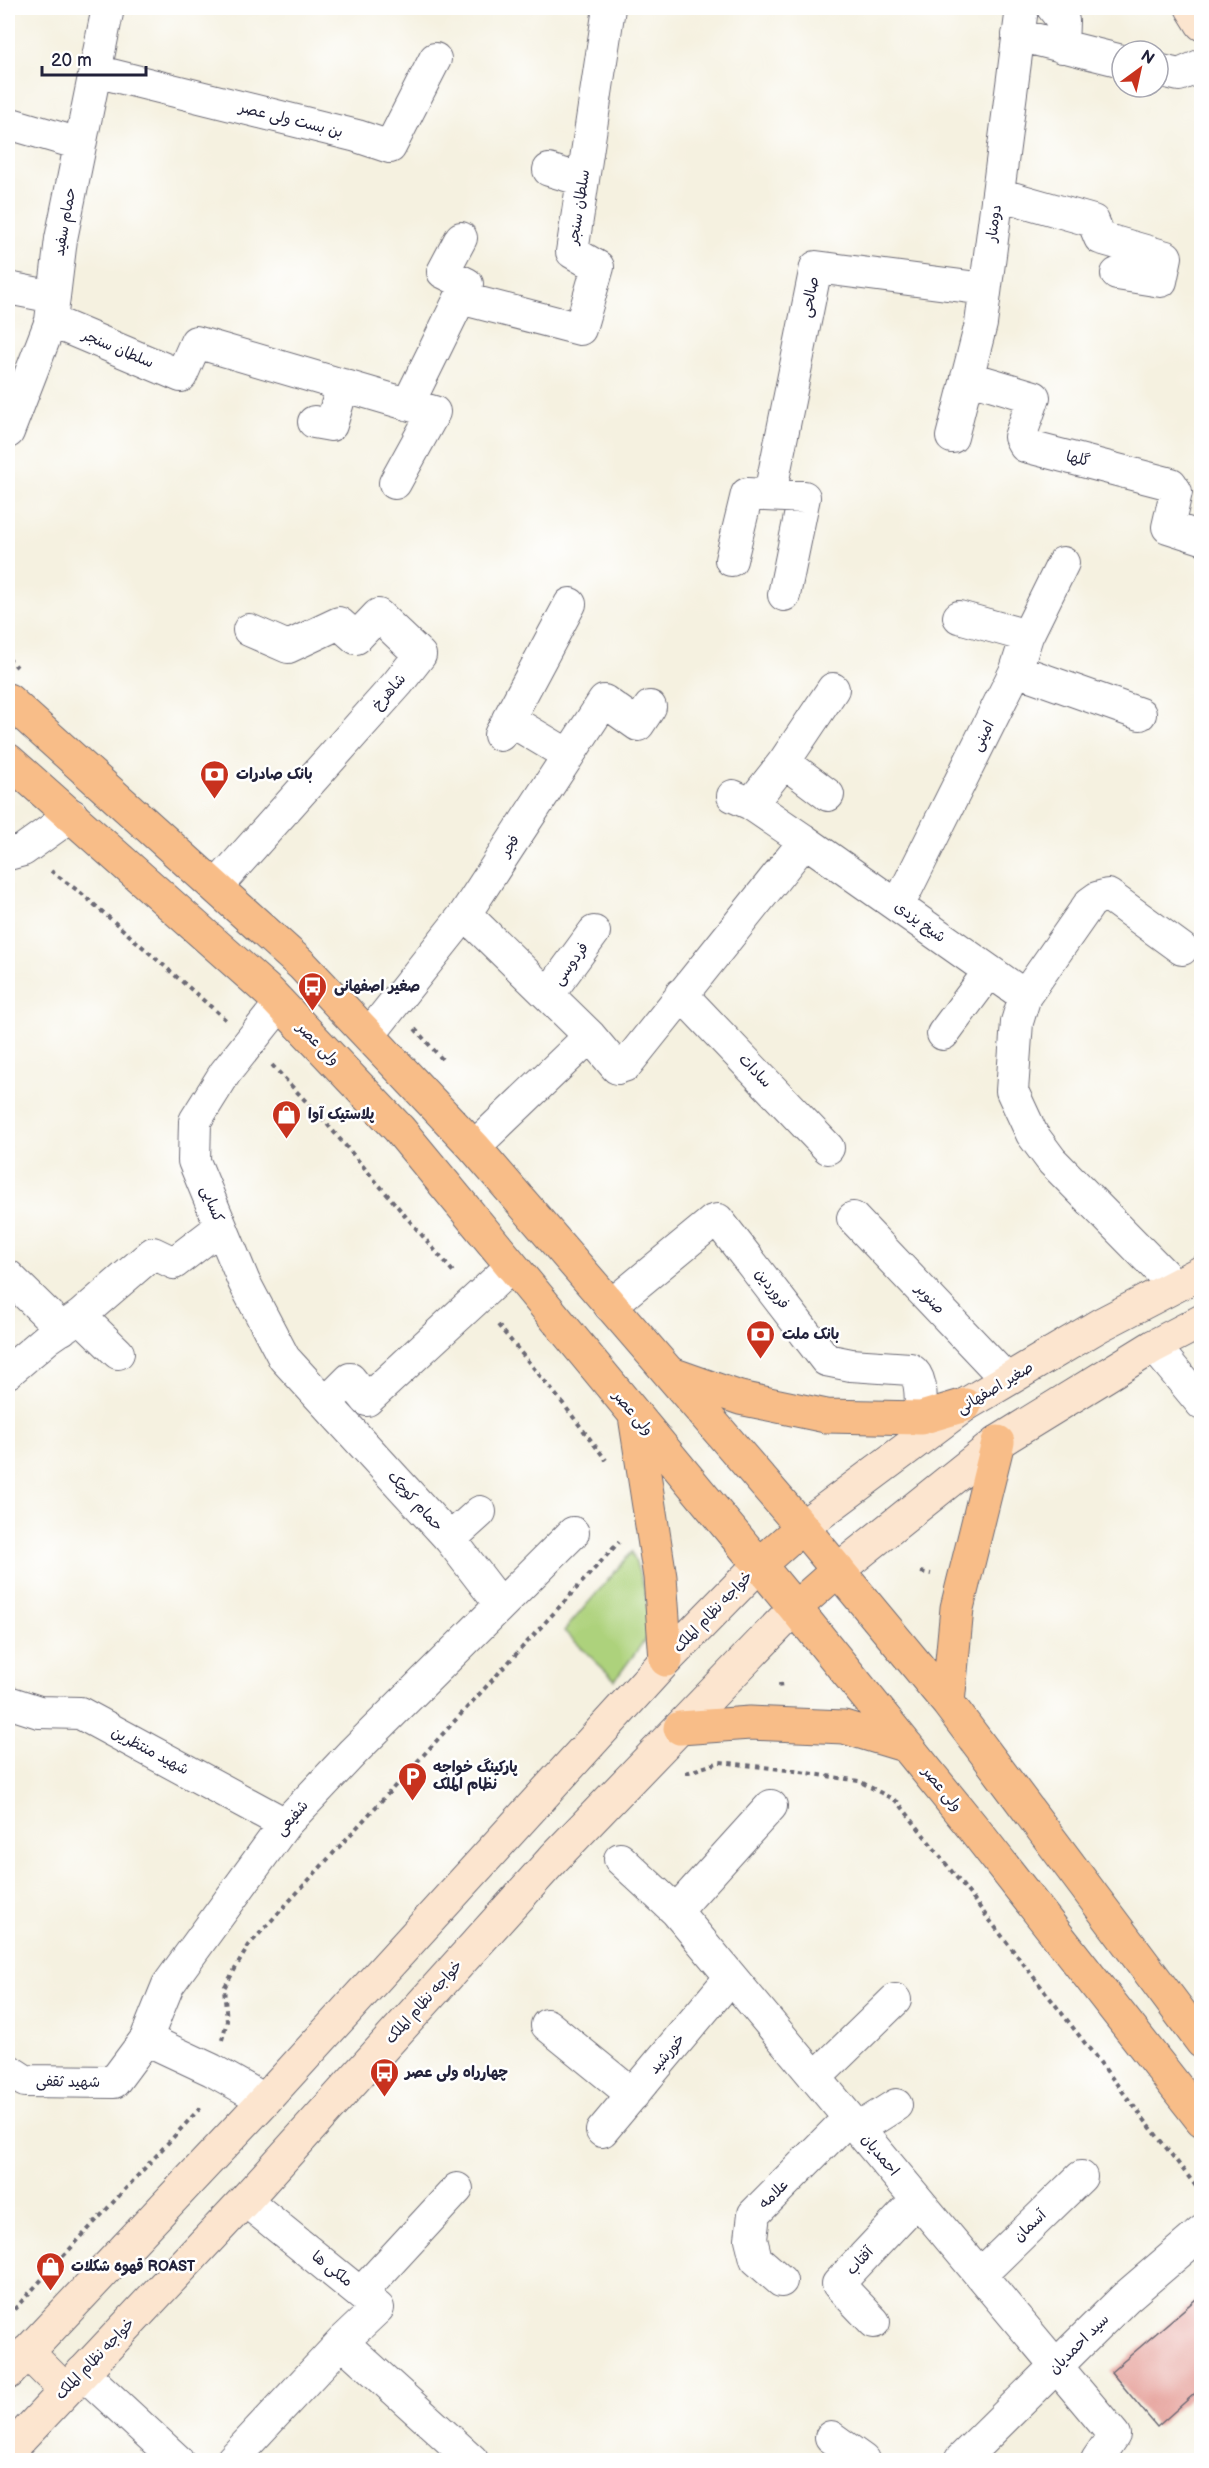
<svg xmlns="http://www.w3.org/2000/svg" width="1209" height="2468" font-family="'Balsamiq Sans','Playpen Sans Arabic',sans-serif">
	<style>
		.green { fill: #add27c; stroke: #687a5c; stroke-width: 1.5 }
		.building { fill: #e59f98 }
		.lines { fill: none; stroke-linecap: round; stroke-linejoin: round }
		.minor-casing { stroke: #6c6a75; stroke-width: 34 }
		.tertiary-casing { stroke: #6c6a75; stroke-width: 35 }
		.secondary-casing { stroke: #6c6a75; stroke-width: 35 }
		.primary-casing { stroke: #6c6a75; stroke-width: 35 }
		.path { stroke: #6c6a75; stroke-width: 4; stroke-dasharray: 4.5 4.5; stroke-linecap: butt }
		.minor { stroke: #fff; stroke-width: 32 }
		.tertiary { stroke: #fff; stroke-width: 33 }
		.secondary { stroke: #fce5cf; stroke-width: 33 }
		.primary { stroke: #f8bd88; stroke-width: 33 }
		.labels { text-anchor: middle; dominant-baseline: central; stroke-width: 5; stroke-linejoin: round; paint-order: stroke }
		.street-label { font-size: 15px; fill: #22223b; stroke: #fff }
		.poi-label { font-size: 15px; font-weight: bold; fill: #22223b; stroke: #fff; text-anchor: start }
	</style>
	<rect width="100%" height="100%" fill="#fff"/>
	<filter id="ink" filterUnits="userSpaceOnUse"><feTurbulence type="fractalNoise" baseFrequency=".0167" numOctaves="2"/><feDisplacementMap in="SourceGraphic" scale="12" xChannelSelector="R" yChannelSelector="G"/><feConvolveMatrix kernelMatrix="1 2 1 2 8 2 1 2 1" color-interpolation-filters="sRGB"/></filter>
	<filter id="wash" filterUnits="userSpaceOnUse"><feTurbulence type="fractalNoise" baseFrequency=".008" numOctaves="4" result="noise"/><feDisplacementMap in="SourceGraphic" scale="24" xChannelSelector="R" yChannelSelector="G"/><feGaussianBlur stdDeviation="1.35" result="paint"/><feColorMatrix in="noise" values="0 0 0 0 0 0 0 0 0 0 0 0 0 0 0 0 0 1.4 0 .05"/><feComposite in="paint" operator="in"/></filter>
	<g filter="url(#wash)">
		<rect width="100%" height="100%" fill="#f5f1e0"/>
		<!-- green -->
		<path class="green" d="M 632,1552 L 645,1590 L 650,1633 L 615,1680 L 564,1631 Z"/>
		<g id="blocks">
			<!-- building -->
			<path class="building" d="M 1202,2294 L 1202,2387 L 1157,2427 L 1111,2372 Z"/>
		</g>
	</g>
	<g filter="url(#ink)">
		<use href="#blocks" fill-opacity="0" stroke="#6c6a75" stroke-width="1.5"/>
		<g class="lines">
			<defs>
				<path id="minor" d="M 1053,8 L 1063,21 L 1062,47
					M 1018,35 L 1122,61
					M 1158,70 L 1179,75 L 1202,65
					M 95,71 L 357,136 L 390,147 L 435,59
					M 8,123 L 80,144
					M 549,170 L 583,180
					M 998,194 L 1093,221 L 1100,238 L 1166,257 L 1161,281 L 1117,274
					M 8,288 L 54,297
					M 460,298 L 580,329 L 598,267 L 572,252 L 609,8
					M 51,321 L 181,376 L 196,342 L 434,412 L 395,483
					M 967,377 L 1034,397 L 1020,437 L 1025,446 L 1171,484 L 1176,492 L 1168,527 L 1202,538
					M 408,404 L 467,284 L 443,272 L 461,238
					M 314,422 L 331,425 L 343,385
					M 8,432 L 51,321 L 61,239 L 108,8
					M 952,437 L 981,324 L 1022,8
					M 770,494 L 816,267 L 985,289
					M 731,560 L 747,494 L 804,497 L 784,595
					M 959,617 L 1027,636
					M 1016,670 L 1140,714
					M 508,719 L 568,755
					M 500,735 L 570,604
					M 784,762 L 828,795
					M 733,796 L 751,804 L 805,841
					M 751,804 L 784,762 L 833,689
					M 8,854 L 23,850 L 72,815
					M 216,887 L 398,683 L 420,655 L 378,615 L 356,638 L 339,623 L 288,647 L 249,630
					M 898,906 L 1016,670 L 1027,636 L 1063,563
					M 465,914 L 590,1036 L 617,1068 L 626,1065 L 805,841 L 1025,996 L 1017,1022 L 1012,1091 L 1032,1134 L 1052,1161 L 1174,1285
					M 681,994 L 828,1148
					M 548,995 L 594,932
					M 1025,996 L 1090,903 L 1097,898 L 1108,895 L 1182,949
					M 280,1004 L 225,1073 L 195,1121 L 194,1161 L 244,1282 L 284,1358 L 450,1539 L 500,1604
					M 943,1034 L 989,972
					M 369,1035 L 465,914 L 604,701 L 638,725 L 650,707
					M 474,1147 L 590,1036
					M 853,1218 L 1007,1380
					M 8,1276 L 62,1329
					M 610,1306 L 713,1221 L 718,1220 L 826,1360 L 851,1365 L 910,1369 C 924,1378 920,1402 921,1418
					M 80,1316 L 118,1353
					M 1154,1346 L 1202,1404
					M 8,1372 L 48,1338 L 80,1316 L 153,1253 L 174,1263 L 221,1227
					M 326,1403 L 350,1379 L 367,1400 L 512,1266
					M 450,1539 L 480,1512
					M 8,1702 L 39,1712 L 80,1713 L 285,1824
					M 620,1859 L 676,1911 L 1114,2435 L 1097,2460
					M 676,1911 L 771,1806
					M 547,2025 L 633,2095
					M 8,2070 L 25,2081 L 114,2082 L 146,2039
					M 815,2078 L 895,2000
					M 265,2100 L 212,2070 L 146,2039 L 168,1985 L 285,1824 L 353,1752 L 573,1533
					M 858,2129 L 896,2105
					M 602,2131 L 731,1977
					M 245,2200 L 378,2308 L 342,2342 L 472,2460
					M 980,2275 L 1081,2177
					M 781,2281 L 756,2259 L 751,2239 L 754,2214 L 849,2118
					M 362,2292 L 457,2189
					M 874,2322 L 838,2284 L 917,2200
					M 82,2372 L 177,2460
					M 831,2437 L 863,2460
					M 232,2460 L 342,2342"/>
				<path id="tertiary" d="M 961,2460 L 1125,2298 L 1202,2232"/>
				<path id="secondary" d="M 1192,8 L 1202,24
					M 802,1527 L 965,1405 L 1100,1325 L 1202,1272
					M 838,1570 L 998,1442 L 1154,1346 L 1202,1321
					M 27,2352 L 65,2390
					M 8,2373 L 265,2100 L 666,1660 L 759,1565
					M 8,2452 L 245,2200 L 554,1858 L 795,1608"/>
				<path id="primary" d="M 8,700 L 302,965 L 474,1147 L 802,1527 L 948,1703 L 1202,2042
					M 8,760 L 269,992 L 399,1129 L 795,1608 L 974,1829 L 1202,2120
					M 669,1373 L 740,1398 L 826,1416 L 921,1418 L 965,1405
					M 635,1416 L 660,1577 L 666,1660
					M 759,1565 L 802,1527
					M 795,1608 L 838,1570
					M 948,1703 L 957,1608 L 998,1442
					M 680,1728 L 750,1723 L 844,1727 L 907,1746"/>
			</defs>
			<!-- minor casing -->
			<use href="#minor" class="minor-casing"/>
			<!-- tertiary casing -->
			<use href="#tertiary" class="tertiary-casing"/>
			<!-- secondary casing -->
			<use href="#secondary" class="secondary-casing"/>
			<!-- primary casing -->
			<use href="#primary" class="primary-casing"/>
			<!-- path -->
			<path class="path" d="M 8,658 L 17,667
				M 51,871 L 81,893 L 226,1020
				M 415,1029 L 442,1059
				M 272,1065 L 327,1124 L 455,1274
				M 498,1325 L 561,1401 L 606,1460
				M 921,1572 L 931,1574
				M 780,1683 L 781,1692
				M 686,1773 L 720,1762 L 788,1770 L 859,1781 L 898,1802 L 1202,2194
				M 222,2040 L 227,2021 L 224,1988 L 249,1945 L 619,1542
				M 8,2316 L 203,2105"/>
			<!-- minor -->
			<use href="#minor" class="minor"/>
			<!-- tertiary -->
			<use href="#tertiary" class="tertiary"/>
			<!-- secondary -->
			<use href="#secondary" class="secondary"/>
			<!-- primary -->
			<use href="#primary" class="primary"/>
		</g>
	</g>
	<!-- icons -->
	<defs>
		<symbol id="bank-pin" viewBox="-11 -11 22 30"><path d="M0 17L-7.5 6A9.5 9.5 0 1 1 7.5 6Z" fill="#c8321e" stroke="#fff"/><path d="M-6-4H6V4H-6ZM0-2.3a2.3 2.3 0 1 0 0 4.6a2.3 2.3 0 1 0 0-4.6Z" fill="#fff"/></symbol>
		<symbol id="bus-pin" viewBox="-11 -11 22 30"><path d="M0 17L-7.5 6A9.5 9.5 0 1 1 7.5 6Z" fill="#c8321e" stroke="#fff"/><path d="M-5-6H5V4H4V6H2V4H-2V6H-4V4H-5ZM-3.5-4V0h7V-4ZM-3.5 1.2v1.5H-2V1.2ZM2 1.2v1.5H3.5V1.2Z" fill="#fff"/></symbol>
		<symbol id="shop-pin" viewBox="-11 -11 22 30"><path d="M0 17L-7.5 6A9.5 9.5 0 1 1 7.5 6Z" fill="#c8321e" stroke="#fff"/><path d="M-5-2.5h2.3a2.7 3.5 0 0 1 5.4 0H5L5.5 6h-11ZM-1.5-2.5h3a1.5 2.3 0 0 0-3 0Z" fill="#fff"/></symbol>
		<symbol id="parking-pin" viewBox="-11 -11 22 30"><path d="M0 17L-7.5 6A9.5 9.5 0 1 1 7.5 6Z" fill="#c8321e" stroke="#fff"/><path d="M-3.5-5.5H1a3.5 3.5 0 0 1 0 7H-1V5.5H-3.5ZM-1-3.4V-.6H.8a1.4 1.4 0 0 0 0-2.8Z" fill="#fff"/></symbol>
	</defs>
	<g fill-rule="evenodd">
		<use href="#bank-pin" x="198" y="758" width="33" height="45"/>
		<use href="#bus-pin" x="296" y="970" width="33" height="45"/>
		<use href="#shop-pin" x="270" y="1098" width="33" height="45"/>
		<use href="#bank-pin" x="744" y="1318" width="33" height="45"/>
		<use href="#parking-pin" x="396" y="1760" width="33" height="45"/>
		<use href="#bus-pin" x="368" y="2056" width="33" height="45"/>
		<use href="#shop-pin" x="34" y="2250" width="33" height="45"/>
	</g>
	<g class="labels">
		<!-- street labels -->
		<g class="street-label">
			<text transform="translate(291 120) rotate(14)">بن بست ولی عصر</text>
			<text transform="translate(579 207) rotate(-81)">سلطان سنجر</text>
			<text transform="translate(65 222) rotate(-80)">حمام سفید</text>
			<text transform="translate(994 223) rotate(-82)">دومنار</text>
			<text transform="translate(810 297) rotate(-79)">صالحی</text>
			<text transform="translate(118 349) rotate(23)">سلطان سنجر</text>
			<text transform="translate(1078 459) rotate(14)">گلها</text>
			<text transform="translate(389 692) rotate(-49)">شاهرخ</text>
			<text transform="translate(983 736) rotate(-63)">امینی</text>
			<text transform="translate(510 846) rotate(-57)">فجر</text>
			<text transform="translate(920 922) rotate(36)">شیخ یزدی</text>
			<text transform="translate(571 964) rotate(-54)">فردوسی</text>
			<text transform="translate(318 1044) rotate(46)">ولی عصر</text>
			<text transform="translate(755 1071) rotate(46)">سادات</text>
			<text transform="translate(212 1204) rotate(68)">کسایی</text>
			<text transform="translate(772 1289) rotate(53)">فروردین</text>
			<text transform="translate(930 1299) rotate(47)">صنوبر</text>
			<text transform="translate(995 1388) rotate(-31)">صغیر اصفهانی</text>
			<text transform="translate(633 1413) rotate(50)">ولی عصر</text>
			<text transform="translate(415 1501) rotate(48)">حمام کوچک</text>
			<text transform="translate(713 1612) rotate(-46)">خواجه نظام الملک</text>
			<text transform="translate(150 1751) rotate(28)">شهید منتظرین</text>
			<text transform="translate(942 1789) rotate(51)">ولی عصر</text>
			<text transform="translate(292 1818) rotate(-49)">شفیعی</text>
			<text transform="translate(424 2002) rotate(-48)">خواجه نظام الملک</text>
			<text transform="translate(667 2054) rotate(-50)">خورشید</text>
			<text transform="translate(68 2082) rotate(1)">شهید ثقفی</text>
			<text transform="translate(880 2155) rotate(50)">احمدیان</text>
			<text transform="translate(774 2194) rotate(-45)">علامه</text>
			<text transform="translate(1030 2226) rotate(-44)">آسمان</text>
			<text transform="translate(860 2261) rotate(-47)">آفتاب</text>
			<text transform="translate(332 2269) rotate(38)">ملکی ها</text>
			<text transform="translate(1079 2344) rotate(-45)">سید احمدیان</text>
			<text transform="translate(95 2359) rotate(-46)">خواجه نظام الملک</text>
		</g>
		<!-- poi labels -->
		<g class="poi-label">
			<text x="236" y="774">بانک صادرات</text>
			<text x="334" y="986">صغیر اصفهانی</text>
			<text x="308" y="1114">پلاستیک آوا</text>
			<text x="782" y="1334">بانک ملت</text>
			<text x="433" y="1767">پارکینگ خواجه<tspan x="433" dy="17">نظام الملک</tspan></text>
			<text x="405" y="2072">چهارراه ولی عصر</text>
			<text x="71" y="2266">قهوه شکلات ROAST</text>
		</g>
	</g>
	<!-- margin -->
	<rect width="1209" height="2468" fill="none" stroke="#fff" stroke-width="30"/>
	<!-- north arrow -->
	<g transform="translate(1140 69) rotate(33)"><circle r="28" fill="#ffffff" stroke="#a7a7b1" stroke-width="1.5"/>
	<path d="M0-4.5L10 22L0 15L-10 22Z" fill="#c8321e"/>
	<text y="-9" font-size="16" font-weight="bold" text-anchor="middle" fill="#22223b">N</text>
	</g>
	<!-- scale -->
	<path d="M42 66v9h104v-9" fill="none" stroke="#22223b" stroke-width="3"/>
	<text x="51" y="66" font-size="18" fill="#22223b" stroke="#ffffff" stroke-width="4.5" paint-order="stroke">20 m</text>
</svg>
